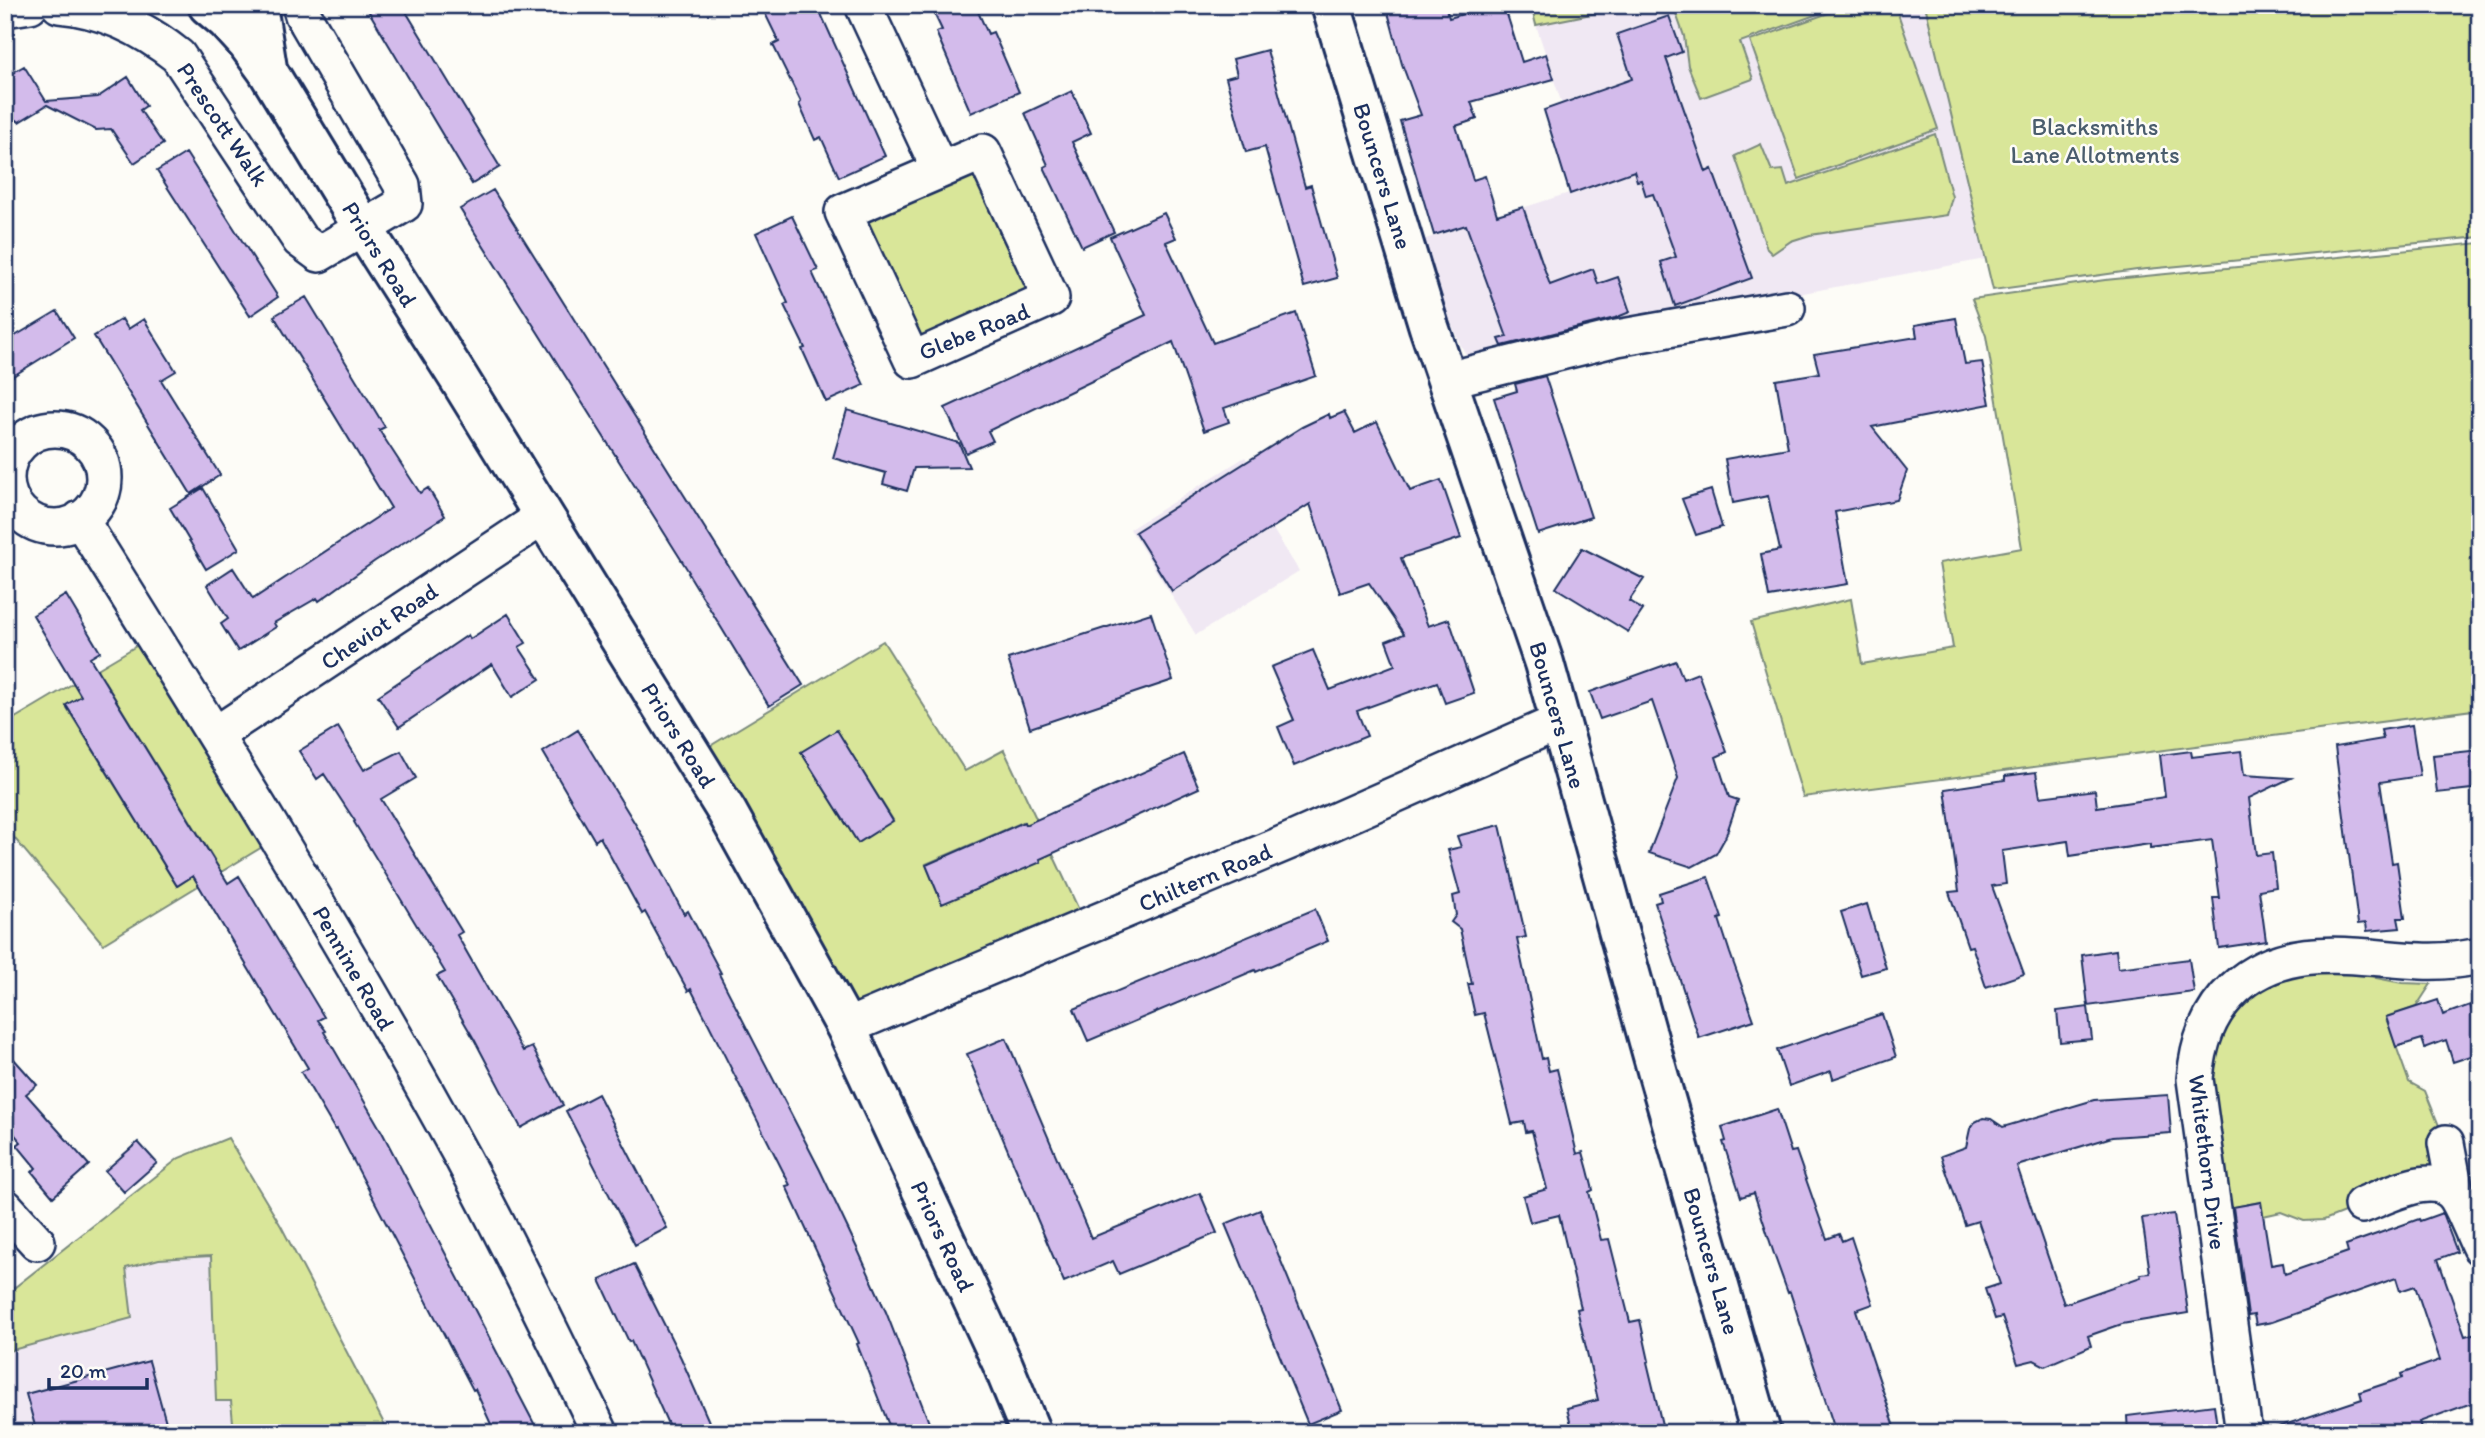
<svg xmlns="http://www.w3.org/2000/svg" width="2485" height="1438" font-family="Itim,sans-serif">
	<style>
		.built { fill: #f0e8f3 }
		.green { fill: #d9e699; stroke: #7a8a7c; stroke-width: 2; fill-rule: evenodd }
		.building { fill: #d3bbeb; stroke: #1b2f5e; stroke-width: 2 }
		.lines { fill: none; stroke-linecap: round; stroke-linejoin: round }
		.minor-casing { stroke: #1b2f5e; stroke-width: 40 }
		.tertiary-casing { stroke: #1b2f5e; stroke-width: 44 }
		.secondary-casing { stroke: #1b2f5e; stroke-width: 44 }
		.minor { stroke: #fdfcf7; stroke-width: 35 }
		.tertiary { stroke: #fdfcf7; stroke-width: 38 }
		.secondary { stroke: #fdfcf7; stroke-width: 38 }
		.labels { text-anchor: middle; dominant-baseline: central; stroke-width: 5; stroke-linejoin: round; paint-order: stroke }
		.street-label { font-size: 24px; fill: #1b2f5e; stroke: #fdfcf7 }
		.park-label { font-size: 24px; fill: #4a5d6d; stroke: #fdfcf7 }
	</style>
	<rect width="100%" height="100%" fill="#fdfcf7"/>
	<filter id="ink" filterUnits="userSpaceOnUse"><feTurbulence type="fractalNoise" baseFrequency=".0143" numOctaves="2"/><feDisplacementMap in="SourceGraphic" scale="14" xChannelSelector="R" yChannelSelector="G"/><feConvolveMatrix kernelMatrix="1 2 1 2 8 2 1 2 1" color-interpolation-filters="sRGB"/></filter>
	<g filter="url(#ink)">
		<!-- built -->
		<path class="built" d="M 1636,5 L 1925,5 L 1985,259 L 1621,327 L 1470,361 L 1460,344 L 1416,242 L 1569,193 L 1588,184 L 1536,25 Z
			M 1245,457 L 1277,510 L 1266,518 L 1299,571 L 1196,635 L 1130,529 Z
			M 228,1138 L 281,1226 L 389,1433 L 5,1433 L 5,1295 L 179,1158 Z"/>
		<!-- green -->
		<path class="green" d="M 1531,5 L 1636,5 L 1536,25 Z
			M 1673,5 L 1843,5 L 1740,42 L 1753,79 L 1701,98 L 1688,66 L 1684,36 Z
			M 1851,5 L 1895,5 L 1938,129 L 1799,179 L 1750,41 Z
			M 1925,5 L 2475,5 L 2480,26 L 2480,237 L 2137,270 L 1993,290 Z
			M 1935,134 L 1952,197 L 1947,215 L 1810,235 L 1791,241 L 1772,254 L 1767,249 L 1735,156 L 1761,144 L 1772,171 L 1783,170 L 1788,186 Z
			M 983,152 L 1051,298 L 912,360 L 843,212 Z
			M 2480,243 L 2480,709 L 1803,797 L 1751,622 L 1851,599 L 1862,664 L 1953,648 L 1939,563 L 2022,548 L 1986,336 L 1972,299 L 2105,280 Z
			M 153,636 L 277,838 L 103,944 L 5,827 L 5,724 ZM 105,682 L 215,861 L 177,886 L 66,706 Z
			M 883,641 L 965,771 L 1004,750 L 1087,927 L 846,1027 L 692,757 ZM 837,731 L 893,820 L 858,842 L 801,752 ZM 1023,822 L 1031,838 L 942,903 L 926,864 Z
			M 2379,958 L 2376,978 L 2402,983 L 2431,984 L 2416,1007 L 2386,1018 L 2409,1082 L 2425,1091 L 2446,1143 L 2456,1196 L 2362,1205 L 2324,1220 L 2304,1221 L 2281,1212 L 2263,1216 L 2260,1202 L 2230,1208 L 2195,1079 L 2243,980 Z
			M 228,1138 L 281,1226 L 389,1433 L 234,1433 L 231,1401 L 216,1401 L 211,1256 L 159,1259 L 126,1268 L 132,1318 L 5,1352 L 5,1295 L 179,1158 Z"/>
		<!-- building -->
		<path class="building" d="M 365,5 L 402,5 L 500,167 L 472,184 Z
			M 761,5 L 817,5 L 885,156 L 839,177 L 821,137 L 815,140 L 799,104 L 801,102 L 773,45 L 779,42 Z
			M 930,5 L 975,5 L 988,34 L 993,32 L 1019,92 L 971,113 L 936,32 L 942,30 Z
			M 1386,5 L 1445,5 L 1449,18 L 1496,5 L 1504,5 L 1522,62 L 1546,54 L 1554,79 L 1471,102 L 1477,119 L 1456,126 L 1473,180 L 1485,176 L 1497,215 L 1523,207 L 1550,285 L 1593,269 L 1598,284 L 1618,277 L 1630,312 L 1615,318 L 1502,346 L 1499,339 L 1507,337 L 1466,225 L 1434,235 L 1400,121 L 1421,115 L 1402,64 Z
			M 1669,16 L 1682,52 L 1666,58 L 1706,172 L 1712,169 L 1752,278 L 1675,306 L 1661,262 L 1676,257 L 1653,194 L 1646,196 L 1641,180 L 1637,181 L 1634,171 L 1570,194 L 1544,110 L 1632,79 L 1617,34 Z
			M 1267,50 L 1305,187 L 1311,185 L 1337,278 L 1304,287 L 1265,147 L 1246,152 L 1226,78 L 1237,75 L 1233,59 Z
			M 24,66 L 46,101 L 98,97 L 128,77 L 146,106 L 140,110 L 163,144 L 134,163 L 111,129 L 96,130 L 47,105 L 19,122 L 17,120 L 5,126 L 5,77 Z
			M 1072,91 L 1091,133 L 1072,142 L 1114,232 L 1082,247 L 1044,167 L 1048,165 L 1025,113 Z
			M 186,153 L 278,297 L 250,316 L 157,171 Z
			M 493,190 L 803,685 L 769,706 L 688,573 L 689,572 L 460,209 Z
			M 1164,213 L 1176,238 L 1166,242 L 1213,343 L 1296,313 L 1316,376 L 1224,408 L 1229,422 L 1204,431 L 1173,342 L 988,431 L 993,441 L 966,453 L 945,408 L 1146,315 L 1110,237 Z
			M 792,216 L 818,270 L 812,272 L 864,385 L 826,402 L 802,349 L 805,348 L 784,305 L 788,303 L 756,233 Z
			M 306,297 L 385,427 L 379,430 L 420,493 L 428,488 L 445,516 L 375,561 L 319,601 L 317,598 L 274,623 L 276,627 L 238,651 L 221,624 L 228,619 L 207,585 L 233,568 L 253,599 L 391,508 L 274,316 Z
			M 57,311 L 74,338 L 5,381 L 5,342 Z
			M 1956,318 L 1965,364 L 1982,362 L 1990,404 L 1872,427 L 1907,471 L 1897,500 L 1835,512 L 1848,584 L 1769,597 L 1761,554 L 1780,550 L 1768,496 L 1733,503 L 1725,459 L 1788,448 L 1776,380 L 1819,373 L 1814,354 L 1917,337 L 1915,325 Z
			M 122,319 L 128,329 L 144,319 L 158,342 L 176,371 L 161,380 L 220,475 L 191,494 L 94,336 Z
			M 1545,376 L 1591,517 L 1538,534 L 1494,398 L 1517,391 L 1515,384 Z
			M 847,410 L 959,443 L 969,467 L 914,468 L 907,491 L 883,484 L 886,473 L 833,458 Z
			M 1344,412 L 1355,433 L 1377,422 L 1410,491 L 1441,480 L 1461,538 L 1401,558 L 1428,626 L 1449,619 L 1474,693 L 1445,703 L 1437,682 L 1357,711 L 1367,736 L 1294,766 L 1278,727 L 1294,720 L 1271,667 L 1313,650 L 1330,690 L 1395,665 L 1386,641 L 1404,634 L 1369,583 L 1340,593 L 1310,504 L 1172,591 L 1135,532 L 1302,427 L 1329,414 L 1330,418 Z
			M 203,488 L 239,549 L 206,569 L 170,508 Z
			M 1711,490 L 1722,527 L 1696,535 L 1682,499 Z
			M 1582,548 L 1644,579 L 1629,601 L 1643,610 L 1628,632 L 1556,588 Z
			M 66,595 L 100,652 L 90,658 L 228,883 L 239,876 L 324,1017 L 318,1020 L 326,1031 L 324,1032 L 382,1132 L 539,1433 L 495,1433 L 475,1389 L 473,1390 L 337,1129 L 335,1130 L 301,1072 L 308,1068 L 193,876 L 177,886 L 66,705 L 81,696 L 33,615 Z
			M 1151,613 L 1173,680 L 1030,728 L 1008,659 Z
			M 508,614 L 526,643 L 519,647 L 540,679 L 512,697 L 492,664 L 399,727 L 378,696 L 468,635 L 470,639 Z
			M 1676,661 L 1683,679 L 1698,673 L 1727,752 L 1716,757 L 1729,797 L 1738,800 L 1725,838 L 1716,854 L 1692,867 L 1649,853 L 1678,778 L 1652,701 L 1600,719 L 1590,692 Z
			M 2412,725 L 2420,776 L 2380,782 L 2392,863 L 2397,862 L 2405,918 L 2398,918 L 2400,928 L 2367,931 L 2366,923 L 2358,924 L 2335,747 L 2383,739 L 2381,730 Z
			M 338,727 L 364,770 L 401,751 L 416,778 L 381,799 L 462,932 L 457,935 L 523,1051 L 532,1047 L 563,1105 L 521,1128 L 474,1039 L 437,976 L 445,972 L 354,822 L 355,821 L 324,774 L 317,779 L 299,751 Z
			M 578,730 L 642,835 L 684,914 L 688,911 L 721,973 L 719,974 L 820,1170 L 857,1248 L 886,1312 L 933,1433 L 892,1433 L 857,1344 L 859,1343 L 786,1186 L 790,1185 L 691,989 L 688,991 L 645,912 L 642,914 L 600,837 L 595,841 L 543,752 Z
			M 837,730 L 893,821 L 858,843 L 801,752 Z
			M 2480,750 L 2480,788 L 2437,793 L 2433,755 Z
			M 2191,751 L 2192,757 L 2241,751 L 2244,775 L 2291,778 L 2249,798 L 2256,855 L 2272,853 L 2276,887 L 2259,890 L 2266,941 L 2219,948 L 2213,898 L 2220,898 L 2212,840 L 2150,848 L 2150,844 L 2070,856 L 2068,841 L 2002,851 L 2006,884 L 1992,886 L 2024,974 L 1986,987 L 1972,946 L 1968,947 L 1949,892 L 1959,891 L 1945,789 L 2005,780 L 2005,776 L 2036,772 L 2040,797 L 2095,790 L 2097,807 L 2165,797 L 2160,755 Z
			M 1184,754 L 1199,788 L 1040,859 L 1041,862 L 942,904 L 926,865 L 1024,822 L 1025,825 Z
			M 1500,825 L 1526,937 L 1517,939 L 1542,1059 L 1546,1058 L 1549,1071 L 1557,1069 L 1577,1154 L 1583,1152 L 1588,1170 L 1593,1190 L 1589,1192 L 1601,1240 L 1609,1239 L 1630,1322 L 1640,1320 L 1649,1361 L 1647,1362 L 1664,1433 L 1573,1433 L 1567,1408 L 1598,1400 L 1577,1309 L 1581,1308 L 1559,1215 L 1530,1222 L 1523,1196 L 1547,1189 L 1532,1131 L 1526,1132 L 1524,1122 L 1512,1124 L 1484,1013 L 1475,1015 L 1468,984 L 1472,984 L 1460,929 L 1451,922 L 1456,915 L 1453,896 L 1460,894 L 1448,850 L 1461,847 L 1457,836 Z
			M 1708,877 L 1722,918 L 1719,919 L 1730,953 L 1754,1020 L 1699,1038 L 1655,903 L 1661,901 L 1659,893 Z
			M 1867,904 L 1886,968 L 1861,975 L 1841,912 Z
			M 1315,909 L 1328,941 L 1256,972 L 1255,970 L 1088,1041 L 1074,1009 Z
			M 2116,950 L 2118,968 L 2189,959 L 2194,992 L 2088,1006 L 2082,955 Z
			M 2438,1000 L 2443,1015 L 2470,1005 L 2480,1033 L 2480,1053 L 2453,1062 L 2446,1040 L 2425,1048 L 2422,1039 L 2396,1047 L 2386,1017 Z
			M 2088,1007 L 2092,1039 L 2060,1042 L 2057,1011 Z
			M 1882,1014 L 1896,1057 L 1833,1079 L 1831,1071 L 1789,1086 L 1777,1050 Z
			M 1006,1038 L 1091,1238 L 1200,1193 L 1217,1233 L 1119,1274 L 1113,1261 L 1064,1282 L 967,1054 Z
			M 5,1049 L 37,1085 L 26,1094 L 89,1165 L 53,1197 L 32,1172 L 36,1168 L 17,1145 L 21,1142 L 5,1123 Z
			M 598,1094 L 667,1228 L 635,1245 L 566,1111 Z
			M 2168,1095 L 2171,1133 L 2112,1137 L 2017,1166 L 2064,1304 L 2141,1277 L 2140,1274 L 2150,1273 L 2142,1218 L 2174,1214 L 2188,1313 L 2122,1324 L 2088,1336 L 2091,1346 L 2045,1366 L 2034,1360 L 2018,1364 L 2002,1317 L 1995,1319 L 1985,1289 L 2000,1284 L 1978,1221 L 1965,1225 L 1941,1156 L 1966,1147 L 1970,1129 L 1975,1122 L 1983,1118 L 1991,1119 L 2003,1127 L 2094,1100 Z
			M 1777,1109 L 1791,1152 L 1796,1151 L 1827,1239 L 1839,1234 L 1842,1241 L 1851,1237 L 1873,1304 L 1856,1310 L 1897,1433 L 1836,1433 L 1790,1292 L 1788,1293 L 1775,1257 L 1754,1193 L 1741,1197 L 1723,1142 L 1726,1141 L 1722,1127 Z
			M 138,1142 L 157,1163 L 124,1192 L 105,1171 Z
			M 2261,1202 L 2271,1265 L 2283,1263 L 2285,1274 L 2348,1252 L 2346,1245 L 2419,1219 L 2420,1221 L 2442,1213 L 2457,1252 L 2438,1259 L 2465,1336 L 2480,1332 L 2480,1400 L 2419,1422 L 2423,1433 L 2276,1433 L 2275,1428 L 2362,1399 L 2360,1392 L 2402,1378 L 2401,1374 L 2440,1360 L 2415,1286 L 2400,1291 L 2396,1278 L 2272,1322 L 2256,1325 L 2254,1315 L 2248,1316 L 2233,1207 Z
			M 1260,1210 L 1342,1410 L 1308,1424 L 1225,1224 Z
			M 634,1264 L 681,1358 L 714,1433 L 672,1433 L 631,1341 L 629,1342 L 600,1280 Z
			M 149,1361 L 169,1433 L 37,1433 L 26,1394 Z
			M 2214,1405 L 2218,1433 L 2128,1433 L 2127,1416 Z"/>
		<g class="lines">
			<defs>
				<path id="minor" d="M 59,5 C 105,9 143,28 178,56 L 300,240 L 319,254 L 404,204 L 402,185 L 303,15 L 300,5
					M 863,5 L 940,170
					M 5,9 L 30,5
					M 983,152 L 1051,298 L 912,360 L 843,212 Z
					M 1447,380 L 1617,338 L 1787,308
					M6 478a49 49 0 1 1 98 0a49 49 0 1 1-98 0Z
					M 80,519 C 212,730 344,940 463,1159 C 511,1249 556,1341 600,1433
					M 215,735 L 543,517
					M 846,1027 L 1290,841 L 1561,721
					M 2446,1143 L 2456,1196
					M 2362,1205 C 2387,1196 2438,1167 2457,1198 C 2466,1213 2472,1231 2480,1247
					M 5,1207 L 37,1242
					M 2244,1433 L 2195,1079 C 2198,1044 2208,1013 2235,988 C 2287,940 2357,958 2421,961 C 2440,962 2460,960 2480,956"/>
				<path id="tertiary" d="M 1331,5 L 1429,327 L 1544,663 L 1658,1074 L 1761,1433"/>
				<path id="secondary" d="M 208,5 L 226,20 L 248,44 L 267,70 L 363,228 L 458,377 L 727,812 L 846,1027 L 1003,1365 L 1031,1433
					M 257,5 L 267,68"/>
			</defs>
			<!-- minor casing -->
			<use href="#minor" class="minor-casing"/>
			<!-- tertiary casing -->
			<use href="#tertiary" class="tertiary-casing"/>
			<!-- secondary casing -->
			<use href="#secondary" class="secondary-casing"/>
			<!-- minor -->
			<use href="#minor" class="minor"/>
			<!-- tertiary -->
			<use href="#tertiary" class="tertiary"/>
			<!-- secondary -->
			<use href="#secondary" class="secondary"/>
		</g>
	</g>
	<g class="labels">
		<!-- street labels -->
		<g class="street-label">
			<text transform="translate(223 124) rotate(56)">Prescott Walk</text>
			<text transform="translate(1383 176) rotate(73)">Bouncers Lane</text>
			<text transform="translate(380 254) rotate(58)">Priors Road</text>
			<text transform="translate(974 331) rotate(-22)">Glebe Road</text>
			<text transform="translate(379 626) rotate(-34)">Cheviot Road</text>
			<text transform="translate(1558 715) rotate(74)">Bouncers Lane</text>
			<text transform="translate(679 735) rotate(58)">Priors Road</text>
			<text transform="translate(1205 877) rotate(-23)">Chiltern Road</text>
			<text transform="translate(354 968) rotate(60)">Pennine Road</text>
			<text transform="translate(2208 1162) rotate(83)">Whitethorn Drive</text>
			<text transform="translate(943 1236) rotate(65)">Priors Road</text>
			<text transform="translate(1712 1261) rotate(74)">Bouncers Lane</text>
		</g>
		<!-- park labels -->
		<g class="park-label">
			<text x="2095" y="126">Blacksmiths<tspan x="2095" dy="28">Lane Allotments</tspan></text>
		</g>
	</g>
	<!-- margin -->
	<rect width="2485" height="1438" fill="none" stroke="#fdfcf7" stroke-width="28"/>
	<rect x="14" y="14" width="2457" height="1410" fill="none" stroke="#1b2f5e" stroke-width="2.5" filter="url(#ink)"/>
	<!-- scale -->
	<path d="M49 1378v10h98v-10" fill="none" stroke="#1b2f5e" stroke-width="3.5"/>
	<text x="60" y="1378" font-size="21" fill="#1b2f5e" stroke="#fdfcf7" stroke-width="5" paint-order="stroke">20 m</text>
</svg>
